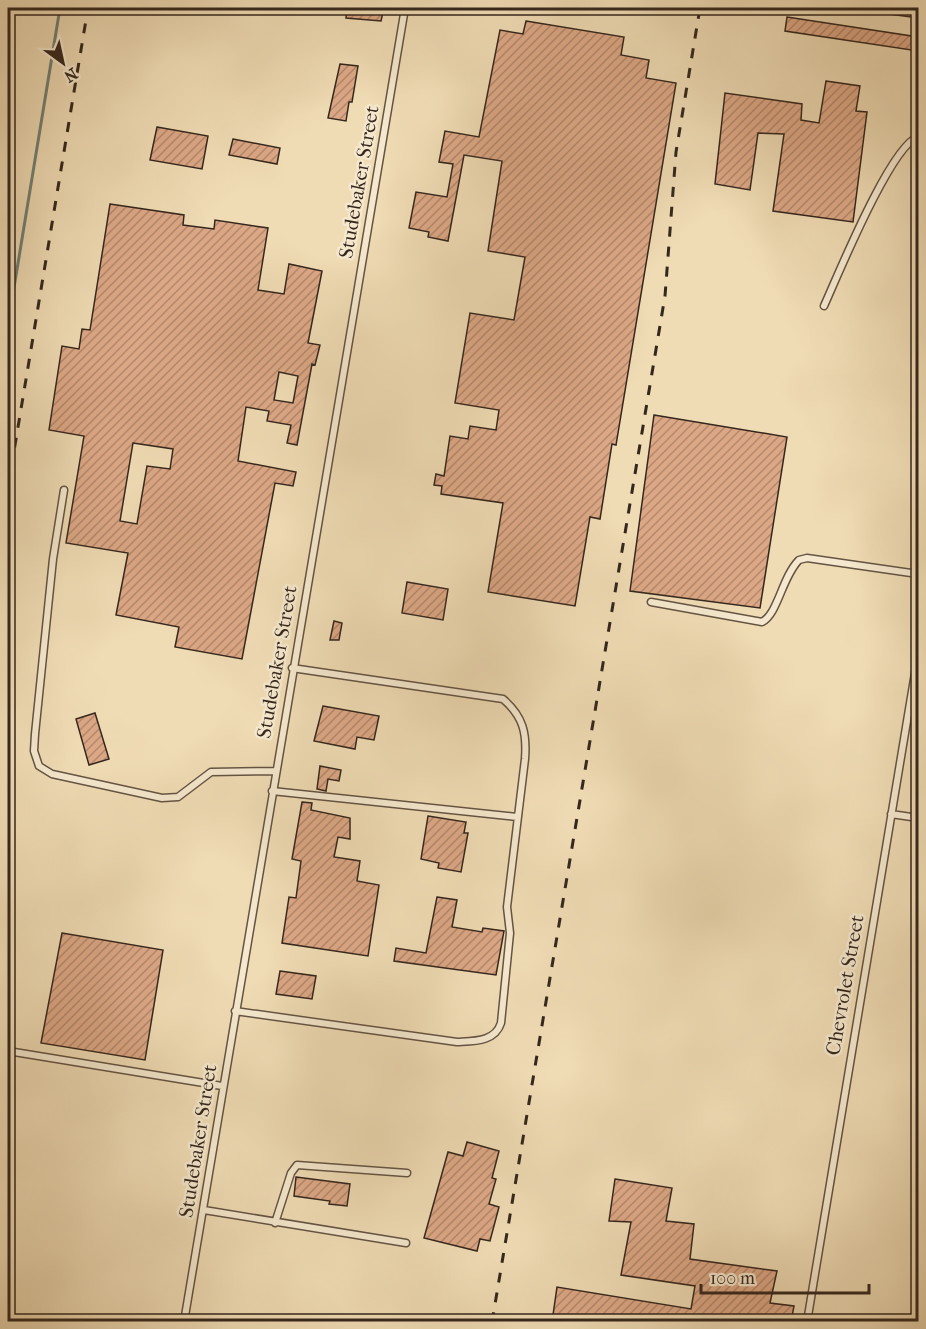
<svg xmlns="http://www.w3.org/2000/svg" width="926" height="1329" font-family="'IM FELL French Canon',serif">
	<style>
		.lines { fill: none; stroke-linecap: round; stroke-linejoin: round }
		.stream { stroke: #728075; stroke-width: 3 }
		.building { fill: url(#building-hatch); stroke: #35271d; stroke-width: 1.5; fill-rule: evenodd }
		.lane-casing { stroke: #645443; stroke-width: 9 }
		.lane { stroke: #f5e8ce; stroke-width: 6 }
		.rail { stroke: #35271d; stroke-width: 3; stroke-dasharray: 10 10; stroke-linecap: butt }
		.labels { text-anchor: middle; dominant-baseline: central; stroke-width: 5; stroke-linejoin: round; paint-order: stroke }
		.street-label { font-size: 20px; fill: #35271d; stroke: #f5e8ce }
	</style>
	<defs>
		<pattern id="building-hatch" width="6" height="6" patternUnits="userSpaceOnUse" patternTransform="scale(1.5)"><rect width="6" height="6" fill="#dca785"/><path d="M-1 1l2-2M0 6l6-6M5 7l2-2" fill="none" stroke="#b3886c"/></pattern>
	</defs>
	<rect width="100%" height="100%" fill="#efdbb4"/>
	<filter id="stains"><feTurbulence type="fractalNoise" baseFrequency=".00333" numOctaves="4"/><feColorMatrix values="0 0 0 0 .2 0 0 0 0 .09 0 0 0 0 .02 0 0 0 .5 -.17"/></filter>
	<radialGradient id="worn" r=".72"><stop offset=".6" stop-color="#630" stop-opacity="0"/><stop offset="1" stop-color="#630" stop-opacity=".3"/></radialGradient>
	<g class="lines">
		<!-- stream -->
		<path class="stream" d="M 8,324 L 60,8"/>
	</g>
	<!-- building -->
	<path class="building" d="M 347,8 L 384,8 L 381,21 L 346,18 Z
		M 882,8 L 918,8 L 918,18 L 882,13 Z
		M 787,17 L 918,37 L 918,51 L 785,31 Z
		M 526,21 L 624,37 L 621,55 L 649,60 L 646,78 L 676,83 L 616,445 L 612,444 L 600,519 L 590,517 L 575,606 L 488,592 L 503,503 L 441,494 L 442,486 L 434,485 L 436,474 L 444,476 L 450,436 L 468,439 L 470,426 L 496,430 L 499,410 L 455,403 L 470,313 L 514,320 L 525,257 L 488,251 L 502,161 L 464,155 L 448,241 L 428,237 L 429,232 L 409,228 L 416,192 L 447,197 L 453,164 L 439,162 L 445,131 L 479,137 L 500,30 L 523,34 Z
		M 340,64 L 358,66 L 352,102 L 349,102 L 346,121 L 328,118 Z
		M 826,81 L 860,86 L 856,111 L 867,112 L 853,222 L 773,211 L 784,134 L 758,133 L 750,190 L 715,184 L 725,93 L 802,104 L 801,120 L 819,123 Z
		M 157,127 L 208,136 L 202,169 L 150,160 Z
		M 233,139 L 280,148 L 277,164 L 229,155 Z
		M 110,204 L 184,215 L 183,225 L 214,229 L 215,220 L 268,228 L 258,290 L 284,294 L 289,264 L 322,271 L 308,343 L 320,345 L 315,365 L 312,364 L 297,445 L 287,443 L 291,425 L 267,421 L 269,411 L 246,407 L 238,461 L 296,472 L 293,486 L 275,483 L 242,659 L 175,647 L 179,627 L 116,615 L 128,553 L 66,543 L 84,436 L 49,430 L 62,346 L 79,349 L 82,329 L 90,330 ZM 279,372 L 298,376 L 293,403 L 274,400 ZM 133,443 L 173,449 L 170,469 L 147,466 L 137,524 L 120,521 Z
		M 654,415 L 787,437 L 760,608 L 630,591 Z
		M 407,582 L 448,589 L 443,620 L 402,613 Z
		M 334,621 L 342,623 L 339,640 L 330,640 Z
		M 323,706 L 379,716 L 374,740 L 357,737 L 355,749 L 314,741 Z
		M 95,713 L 109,759 L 89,765 L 76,719 Z
		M 320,766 L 341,770 L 339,781 L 328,779 L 326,791 L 317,789 Z
		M 302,802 L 312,803 L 311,810 L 350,818 L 350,839 L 338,837 L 334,857 L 360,861 L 357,881 L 379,885 L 368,956 L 282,943 L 289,897 L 296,898 L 301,861 L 292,859 Z
		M 428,816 L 466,822 L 464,833 L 468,833 L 461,872 L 438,868 L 439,863 L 421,859 Z
		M 437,897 L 457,900 L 452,927 L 482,932 L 483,928 L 504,931 L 496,975 L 394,961 L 396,948 L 426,953 Z
		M 62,933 L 163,950 L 145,1060 L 41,1043 Z
		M 280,971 L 316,976 L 312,999 L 276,994 Z
		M 467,1142 L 499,1151 L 492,1178 L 496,1179 L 489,1204 L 499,1207 L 490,1241 L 480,1239 L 477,1251 L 424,1238 L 448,1152 L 463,1156 Z
		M 296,1177 L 350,1184 L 347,1206 L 329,1204 L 330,1201 L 294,1196 Z
		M 615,1179 L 672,1188 L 666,1221 L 694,1224 L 690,1259 L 777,1271 L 770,1303 L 794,1306 L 791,1322 L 552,1322 L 557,1287 L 691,1309 L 695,1286 L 621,1275 L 631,1222 L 609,1221 Z"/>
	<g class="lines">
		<defs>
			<path id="lane" d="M 824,306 C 838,275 891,145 918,137
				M 64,490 L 53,559 L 35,734 L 34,751 L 39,766 L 52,774 L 162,798 L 178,797 L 211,772 L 276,771
				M 651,602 L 762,622 C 778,614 782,577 799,560 L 807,558 L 918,574
				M 272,791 L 517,817
				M 891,814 L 918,818
				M 235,1011 L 457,1042 C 474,1041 495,1042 501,1023 L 510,933 L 507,907 L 525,759 C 527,733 523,716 503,699 L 292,668
				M 8,1051 L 222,1086
				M 204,1210 L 406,1243
				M 275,1223 L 291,1173 L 297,1165 L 407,1173
				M 184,1322 L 405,8
				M 807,1322 L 918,655"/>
		</defs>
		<!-- lane casing -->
		<use href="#lane" class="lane-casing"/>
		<!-- lane -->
		<use href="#lane" class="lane"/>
		<!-- rail -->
		<path class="rail" d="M 8,487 L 88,8
			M 492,1322 L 665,296 L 676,152 L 700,8"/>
	</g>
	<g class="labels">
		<!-- street labels -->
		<g class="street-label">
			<text transform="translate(359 182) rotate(-80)">Studebaker Street</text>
			<text transform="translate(277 662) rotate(-80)">Studebaker Street</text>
			<text transform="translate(845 985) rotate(-80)">Chevrolet Street</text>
			<text transform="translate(198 1141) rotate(-81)">Studebaker Street</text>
		</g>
	</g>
	<!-- margin -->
	<rect width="926" height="1329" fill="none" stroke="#efdbb4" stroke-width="30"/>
	<rect x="9" y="9" width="908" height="1311" fill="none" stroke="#35271d" stroke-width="3"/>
	<rect x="15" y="15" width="896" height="1299" fill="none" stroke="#35271d" stroke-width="1.5"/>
	<!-- north arrow -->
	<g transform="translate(63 63) rotate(147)" stroke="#f5e8ce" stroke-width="4.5" paint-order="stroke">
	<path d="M0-4.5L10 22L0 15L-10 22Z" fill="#35271d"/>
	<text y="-9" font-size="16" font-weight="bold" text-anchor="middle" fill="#35271d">N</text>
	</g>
	<!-- scale -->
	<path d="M701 1284v9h168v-9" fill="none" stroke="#35271d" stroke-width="3"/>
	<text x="710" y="1284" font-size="18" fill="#35271d" stroke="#f5e8ce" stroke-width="4.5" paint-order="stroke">100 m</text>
	<rect width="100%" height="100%" filter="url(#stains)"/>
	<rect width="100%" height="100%" fill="url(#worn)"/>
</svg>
